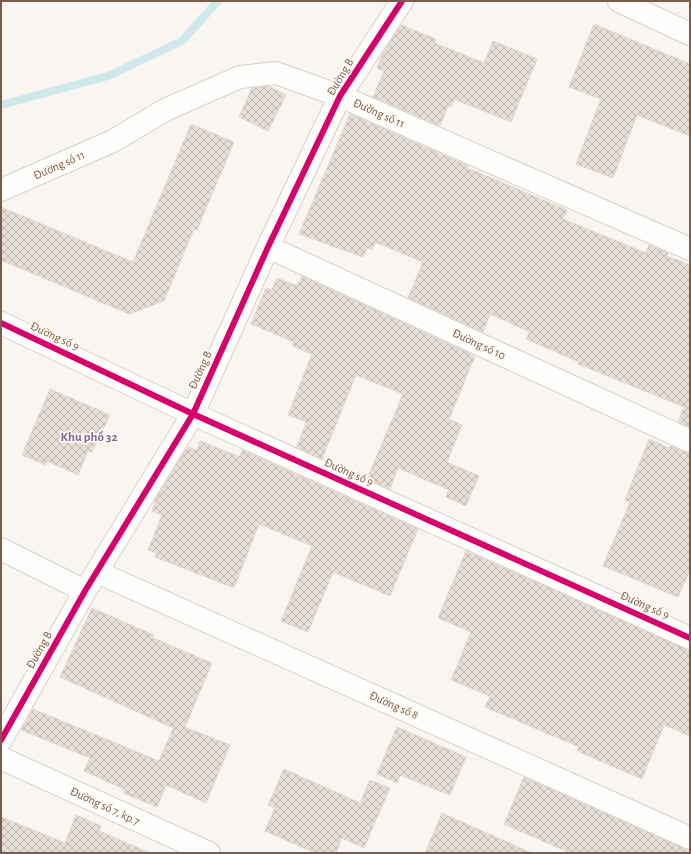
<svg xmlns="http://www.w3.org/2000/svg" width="691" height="854" font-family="'Alegreya Sans',sans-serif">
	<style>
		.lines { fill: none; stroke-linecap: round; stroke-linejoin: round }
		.stream { stroke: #d0e8ea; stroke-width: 8 }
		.building { fill: url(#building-cross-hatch); stroke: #e2d8d2 }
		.minor-casing { stroke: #d7d1cb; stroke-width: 24 }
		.minor { stroke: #fefefd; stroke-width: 22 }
		.cycleway-casing { stroke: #fffaf3; stroke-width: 8 }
		.cycleway { stroke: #d6006c; stroke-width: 6 }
		.labels { text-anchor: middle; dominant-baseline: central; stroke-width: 3.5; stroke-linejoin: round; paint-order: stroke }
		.street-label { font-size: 12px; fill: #7a5c4d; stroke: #fffaf3 }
		.neighbourhood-label { font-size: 13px; font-weight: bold; fill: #846695; stroke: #fffaf3 }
	</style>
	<defs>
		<pattern id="building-cross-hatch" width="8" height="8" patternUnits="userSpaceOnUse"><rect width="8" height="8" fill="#e6ded7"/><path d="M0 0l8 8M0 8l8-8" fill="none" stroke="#bfb7b1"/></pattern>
	</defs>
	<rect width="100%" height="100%" fill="#f9f5f0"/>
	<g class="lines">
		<!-- stream -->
		<path class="stream" d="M 1,105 L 108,76 L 182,41 L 218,1"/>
	</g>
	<!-- building -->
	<path class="building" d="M 594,24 L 690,64 L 690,136 L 637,115 L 613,178 L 576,164 L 601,99 L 569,87 Z
		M 401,25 L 436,39 L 435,43 L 484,63 L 493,41 L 537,59 L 511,122 L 454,99 L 451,107 L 448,106 L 440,126 L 373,97 L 384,71 L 377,68 L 383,53 Z
		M 268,86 L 286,95 L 268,131 L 239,117 L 252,88 Z
		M 350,114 L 468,166 L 468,168 L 567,210 L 563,219 L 646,253 L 649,245 L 668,253 L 667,256 L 690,265 L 690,427 L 678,422 L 684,407 L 578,364 L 579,362 L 526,339 L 530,332 L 490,314 L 483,332 L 408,298 L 423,262 L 375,242 L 372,250 L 367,248 L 363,257 L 299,234 Z
		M 191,124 L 234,142 L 197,230 L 194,229 L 164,301 L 129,314 L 1,260 L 1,207 L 133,262 Z
		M 302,276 L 475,356 L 449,419 L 462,425 L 447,462 L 479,476 L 466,506 L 446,497 L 449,490 L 398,468 L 390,489 L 367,479 L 403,394 L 356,375 L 322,459 L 297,447 L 306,422 L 288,415 L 312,354 L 292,346 L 294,342 L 251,324 L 266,288 L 272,290 L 277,278 L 297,286 Z
		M 50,389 L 110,415 L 92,452 L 88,451 L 78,475 L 47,461 L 46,465 L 22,455 Z
		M 649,439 L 669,448 L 670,446 L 690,453 L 690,570 L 678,597 L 603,566 L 630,502 L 625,500 Z
		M 200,441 L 240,457 L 242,450 L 418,529 L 390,596 L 333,572 L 308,632 L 281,621 L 312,546 L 259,524 L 234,588 L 155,557 L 157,553 L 148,550 L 162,515 L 152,511 L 156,498 L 187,448 L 188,447 L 197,450 Z
		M 466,551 L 690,650 L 690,736 L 664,725 L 642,779 L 577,751 L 579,747 L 485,707 L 490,696 L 451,680 L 471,632 L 438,618 Z
		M 92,608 L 154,635 L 153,638 L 212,663 L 185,727 L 230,745 L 206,803 L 166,785 L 157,807 L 123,793 L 124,789 L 84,771 L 90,758 L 21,730 L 33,709 L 159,761 L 173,728 L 60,677 Z
		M 397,727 L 466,757 L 450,795 L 400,775 L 397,783 L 377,774 Z
		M 284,769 L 360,803 L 370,780 L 390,788 L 364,848 L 342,838 L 336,853 L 315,853 L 265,831 L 275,808 L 268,805 Z
		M 524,777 L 690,850 L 690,853 L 570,853 L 504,824 Z
		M 442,813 L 532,853 L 425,853 Z
		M 76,815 L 101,826 L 99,831 L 150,853 L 1,853 L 1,817 L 65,843 Z"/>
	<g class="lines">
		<defs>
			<path id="minor" d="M 619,1 L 690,34
				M 1,190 L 113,141 L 165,110 L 240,77 L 276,73 L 340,96 L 690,249
				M 268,247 L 690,441
				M 1,323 L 193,414 L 690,638
				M 1,549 L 85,591
				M 97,572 L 690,838
				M 1,740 L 85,591 L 193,414 L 268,247 L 340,96 L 402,1
				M 1,758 L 209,853"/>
		</defs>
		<!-- minor casing -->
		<use href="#minor" class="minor-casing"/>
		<!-- minor -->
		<use href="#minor" class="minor"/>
		<defs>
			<path id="cycleway" d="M 1,323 L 193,414 L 690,638
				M 1,740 L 85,591 L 193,414 L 268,247 L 340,96 L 402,1"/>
		</defs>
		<!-- cycleway casing -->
		<use href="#cycleway" class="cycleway-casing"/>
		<!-- cycleway -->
		<use href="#cycleway" class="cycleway"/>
	</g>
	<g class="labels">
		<!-- street labels -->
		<g class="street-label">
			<text transform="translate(340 77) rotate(-59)">Đường B</text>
			<text transform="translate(379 113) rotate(24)">Đường số 11</text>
			<text transform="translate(59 165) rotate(-24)">Đường số 11</text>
			<text transform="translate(55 336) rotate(25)">Đường số 9</text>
			<text transform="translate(479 344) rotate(25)">Đường số 10</text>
			<text transform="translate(200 370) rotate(-66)">Đường B</text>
			<text transform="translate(349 472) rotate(24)">Đường số 9</text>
			<text transform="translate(645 605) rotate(24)">Đường số 9</text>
			<text transform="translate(39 650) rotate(-61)">Đường B</text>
			<text transform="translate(394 705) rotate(24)">Đường số 8</text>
			<text transform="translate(105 806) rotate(25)">Đường số 7, kp.7</text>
		</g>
		<!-- neighbourhood labels -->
		<g class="neighbourhood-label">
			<text x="89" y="437">Khu phố 32</text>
		</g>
	</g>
	<!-- border -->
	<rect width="691" height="854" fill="none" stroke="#7a5c4d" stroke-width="4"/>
</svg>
